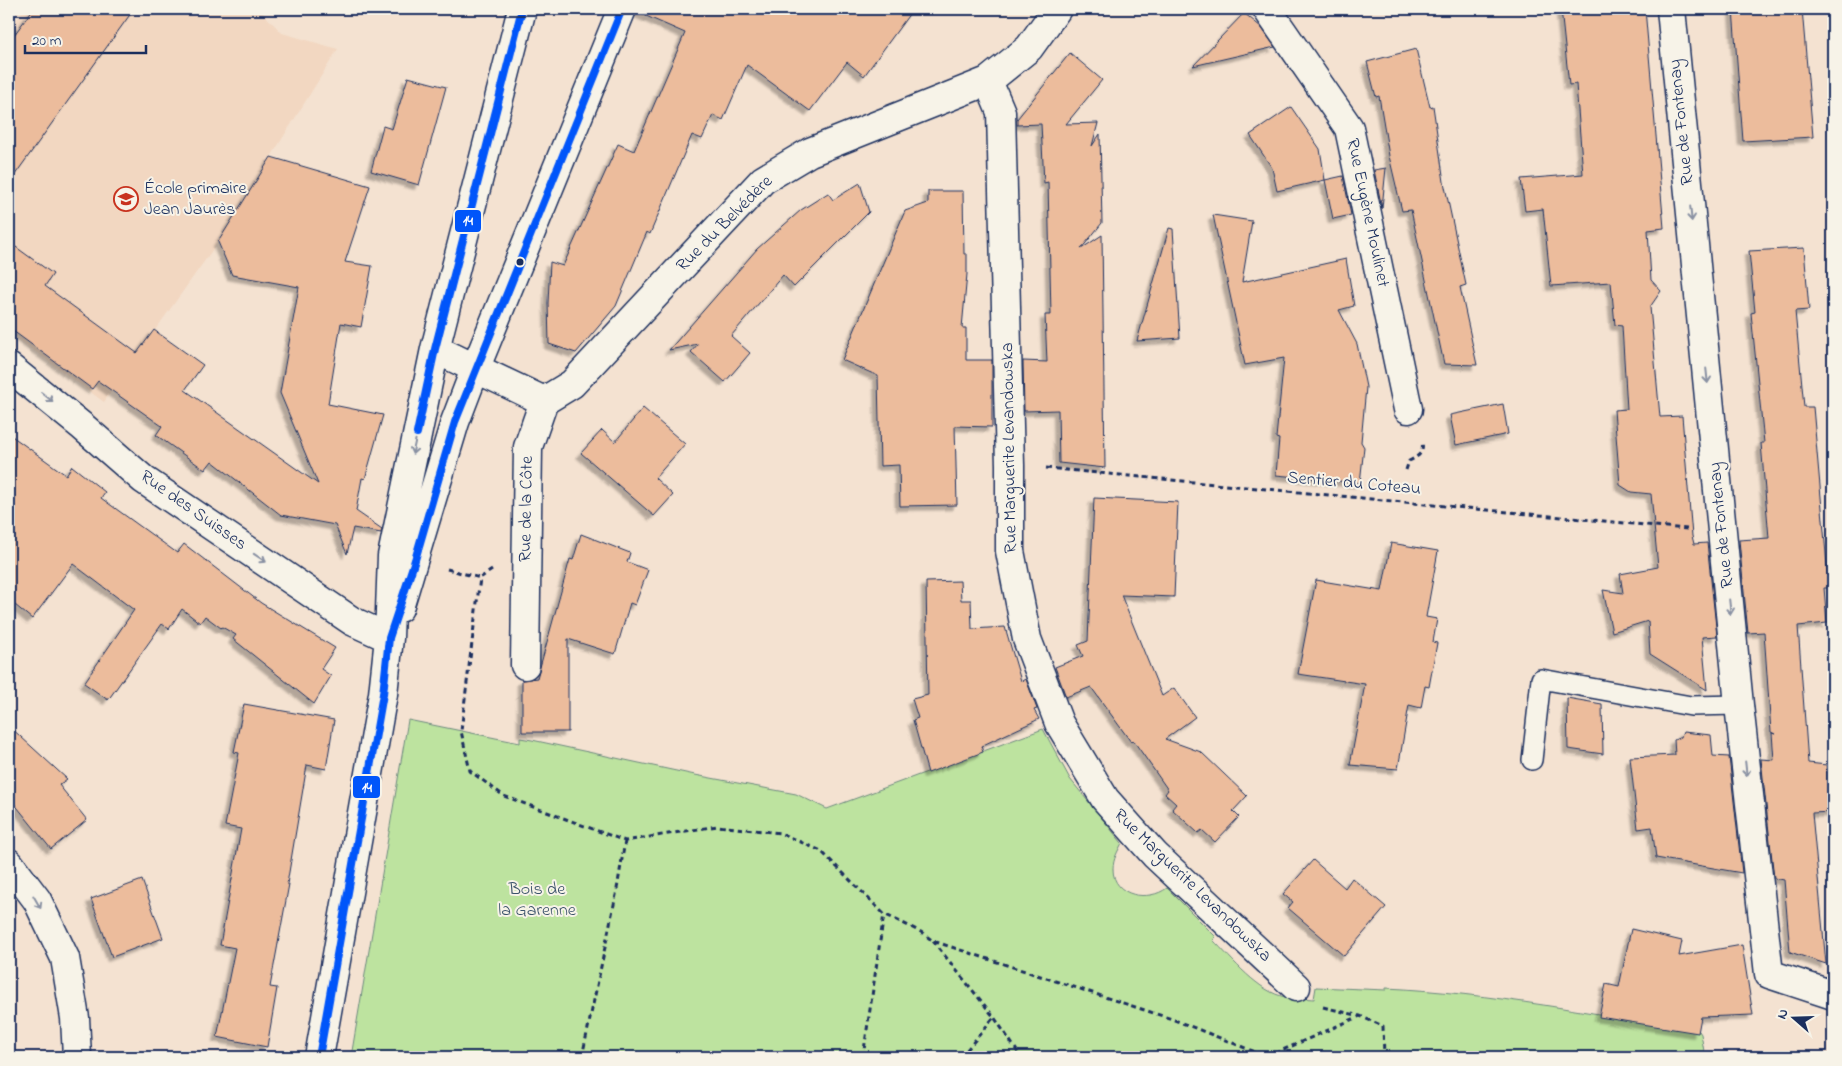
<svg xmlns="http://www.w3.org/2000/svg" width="1842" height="1066" font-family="'Indie Flower',sans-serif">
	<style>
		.built { fill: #f2d7c1 }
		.green { fill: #bde39f; stroke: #6c897e }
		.building { fill: #ecbc9c; stroke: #1b2f5e; filter: url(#shadow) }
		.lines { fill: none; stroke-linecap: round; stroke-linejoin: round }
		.lane-casing { stroke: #1b2f5e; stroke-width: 22 }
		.street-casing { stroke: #1b2f5e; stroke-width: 31 }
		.path { stroke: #1b2f5e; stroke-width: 3; stroke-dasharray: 5 4; stroke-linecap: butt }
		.lane { stroke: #f7f3e8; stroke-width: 19 }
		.street { stroke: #f7f3e8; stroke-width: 28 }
		.bus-1-casing { stroke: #f7f3e8; stroke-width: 11 }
		.bus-1 { stroke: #0055fa; stroke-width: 8 }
		.oneway { stroke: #8991a3 }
		.bus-dot { fill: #1b2f5e; stroke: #f7f3e8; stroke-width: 2 }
		.labels { text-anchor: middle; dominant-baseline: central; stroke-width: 4; stroke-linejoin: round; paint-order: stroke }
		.street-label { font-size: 18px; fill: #1b2f5e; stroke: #f7f3e8 }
		.poi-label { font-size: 18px; fill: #1b2f5e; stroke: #f7f3e8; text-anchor: start }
		.park-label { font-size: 18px; fill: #3b536b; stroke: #f7f3e8 }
		.line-badge { stroke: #f7f3e8; stroke-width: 2 }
		.badge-label { font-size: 14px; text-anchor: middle; font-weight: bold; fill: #fff }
	</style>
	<defs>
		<filter id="shadow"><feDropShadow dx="-4.5" dy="4.5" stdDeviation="1" flood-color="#0004"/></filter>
	</defs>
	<rect width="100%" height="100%" fill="#f4e2d1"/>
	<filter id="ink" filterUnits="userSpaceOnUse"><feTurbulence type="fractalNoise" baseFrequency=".02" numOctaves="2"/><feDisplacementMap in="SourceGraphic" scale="10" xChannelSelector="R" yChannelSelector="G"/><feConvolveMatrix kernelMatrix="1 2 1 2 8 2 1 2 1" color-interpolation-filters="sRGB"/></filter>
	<g filter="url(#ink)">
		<!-- built -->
		<path class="built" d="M 24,9 L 259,9 L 282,33 L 338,49 L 218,242 L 104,402 L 9,332 L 9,31 Z"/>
		<!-- green -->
		<path class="green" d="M 408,720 L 520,743 L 520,738 L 532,740 L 695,775 L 796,794 L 827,809 L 1043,729 L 1070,779 L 1122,843 C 1118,851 1113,859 1113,869 C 1113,897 1149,902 1167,888 L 1216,937 L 1213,940 C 1232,959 1259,993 1286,997 C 1295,999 1305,998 1314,999 L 1316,987 L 1386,990 L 1386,988 C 1492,993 1595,1014 1699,1031 L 1701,1034 L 1705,1057 L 351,1057 Z"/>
		<!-- building -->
		<path class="building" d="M 33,9 L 134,9 L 9,183 L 9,42 Z
			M 637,9 L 913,9 L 864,76 L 847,62 L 810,111 L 747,65 L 723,120 L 713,115 L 702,139 L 692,135 L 650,234 L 647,232 L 616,306 L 576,353 L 549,344 L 548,303 L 550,262 L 563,266 L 618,144 L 634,151 L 685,33 L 637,12 Z
			M 1561,9 L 1645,9 L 1664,228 L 1648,230 L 1651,280 L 1661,291 L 1650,307 L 1660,417 L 1682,416 L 1692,536 L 1694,544 L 1707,543 L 1717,636 L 1702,637 L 1707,690 L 1650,654 L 1648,621 L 1612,632 L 1603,590 L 1623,593 L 1620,574 L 1658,567 L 1651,494 L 1631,492 L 1620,485 L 1614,410 L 1627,409 L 1622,326 L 1615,325 L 1611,282 L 1551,286 L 1543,209 L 1525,211 L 1521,179 L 1583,174 L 1576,84 L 1569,85 Z
			M 1733,9 L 1802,9 L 1813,137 L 1743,141 Z
			M 1244,13 L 1261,27 L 1275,47 L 1193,66 Z
			M 1416,49 L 1430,107 L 1433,106 L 1444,182 L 1466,285 L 1460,287 L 1477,365 L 1444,364 L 1411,210 L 1402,211 L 1389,156 L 1379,96 L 1376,97 L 1367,62 Z
			M 1070,53 L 1102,80 L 1066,124 L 1098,123 L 1092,146 L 1100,134 L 1102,223 L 1081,249 L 1102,235 L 1105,468 L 1059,463 L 1058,410 L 1024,411 L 1023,361 L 1047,362 L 1045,315 L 1051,315 L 1048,182 L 1044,183 L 1041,124 L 1017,125 L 1017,119 Z
			M 408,77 L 446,87 L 419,185 L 371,171 L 383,126 L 392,129 Z
			M 1291,107 L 1320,149 L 1325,180 L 1343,176 L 1351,215 L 1333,219 L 1325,180 L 1277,191 L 1272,168 L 1250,135 Z
			M 271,157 L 370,186 L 345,262 L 372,266 L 361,327 L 341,323 L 328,404 L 383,415 L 365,479 L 362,478 L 356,511 L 382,529 L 381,533 L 353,528 L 347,554 L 335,525 L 281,515 L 212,461 L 205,470 L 156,435 L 162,426 L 98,381 L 92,389 L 9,328 L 9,242 L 53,274 L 45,286 L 137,353 L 154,330 L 203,365 L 185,390 L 318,484 L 280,393 L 299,287 L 232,275 L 218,242 Z
			M 1386,168 L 1382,208 L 1374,170 Z
			M 860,183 L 869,212 L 794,287 L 783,275 L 731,336 L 750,353 L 725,382 L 691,352 L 698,344 L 669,350 L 757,249 L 801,210 L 828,193 L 833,200 Z
			M 928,191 L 963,191 L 964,254 L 967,254 L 967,274 L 962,328 L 966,328 L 966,360 L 992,360 L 992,427 L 955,426 L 957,505 L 900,506 L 899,465 L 880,466 L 878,376 L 842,360 L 905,211 L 928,203 Z
			M 1213,215 L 1252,221 L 1242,282 L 1346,259 L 1354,306 L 1339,310 L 1357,344 L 1366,387 L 1361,442 L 1364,447 L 1360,483 L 1276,475 L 1279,439 L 1276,438 L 1284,358 L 1245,365 Z
			M 1169,228 L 1173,229 L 1180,338 L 1137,341 Z
			M 1804,248 L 1809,310 L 1795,311 L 1804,407 L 1813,407 L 1829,588 L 1824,588 L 1827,623 L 1798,626 L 1808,763 L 1827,765 L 1831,812 L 1812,813 L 1826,964 L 1790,952 L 1784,880 L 1774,878 L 1761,759 L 1774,760 L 1772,733 L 1775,734 L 1771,732 L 1764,632 L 1748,633 L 1739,540 L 1769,538 L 1761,443 L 1764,443 L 1751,313 L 1755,312 L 1749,251 Z
			M 1503,404 L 1508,434 L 1456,445 L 1450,415 Z
			M 643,408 L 685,444 L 655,478 L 673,495 L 654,516 L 581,453 L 602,430 L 615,442 Z
			M 9,434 L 66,475 L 72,466 L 105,492 L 101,498 L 177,553 L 184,544 L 261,603 L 335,648 L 321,669 L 331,676 L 314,704 L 233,639 L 236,635 L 222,627 L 221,628 L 205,616 L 200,623 L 182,609 L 169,629 L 162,624 L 108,700 L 84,683 L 134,610 L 73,564 L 32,619 L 9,600 Z
			M 1094,498 L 1178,502 L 1174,597 L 1121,595 L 1162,696 L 1174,688 L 1195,717 L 1165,739 L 1201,752 L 1247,796 L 1233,811 L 1239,817 L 1215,842 L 1202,830 L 1198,833 L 1172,809 L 1176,804 L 1165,794 L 1168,790 L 1133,740 L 1131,742 L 1091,687 L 1066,697 L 1055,667 L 1083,656 L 1078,645 L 1088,641 Z
			M 581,534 L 630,553 L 627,562 L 648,570 L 635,605 L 630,603 L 615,654 L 568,639 L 568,732 L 522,732 L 522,680 L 537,678 L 570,559 L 573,560 Z
			M 1391,543 L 1438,551 L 1426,617 L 1437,619 L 1433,642 L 1437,643 L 1429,687 L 1425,686 L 1421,708 L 1409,705 L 1398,769 L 1350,765 L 1365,684 L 1298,674 L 1316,580 L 1382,591 Z
			M 960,581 L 961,600 L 971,600 L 972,629 L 1005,627 L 1021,681 L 1026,679 L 1037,709 L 1034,710 L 1039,719 L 981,746 L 983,752 L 928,773 L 913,720 L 918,718 L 912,699 L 928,695 L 926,582 Z
			M 1567,698 L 1602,704 L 1603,754 L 1568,749 Z
			M 244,704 L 334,720 L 326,769 L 307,765 L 287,884 L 289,884 L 270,987 L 277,988 L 267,1047 L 217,1037 L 235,948 L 220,945 L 241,829 L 225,826 L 239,753 L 234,752 Z
			M 9,726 L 67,779 L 59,785 L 87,820 L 51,849 L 9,797 Z
			M 1683,732 L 1711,735 L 1713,756 L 1729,757 L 1742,873 L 1656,858 L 1652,827 L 1638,829 L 1630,757 L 1675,755 L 1674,740 L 1681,737 Z
			M 1313,860 L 1345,888 L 1352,878 L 1386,907 L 1344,956 L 1288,908 L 1293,902 L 1283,894 Z
			M 142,880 L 163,938 L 112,957 L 91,899 Z
			M 1631,929 L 1682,941 L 1679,956 L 1742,945 L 1753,1015 L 1701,1017 L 1698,1033 L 1599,1017 L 1606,984 L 1619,987 Z"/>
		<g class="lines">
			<defs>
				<path id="lane" d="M 1532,760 L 1541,679 L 1691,706 L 1739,705"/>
				<path id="street" d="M 1267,9 L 1349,128 L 1408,409
					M 1671,9 L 1739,705 L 1769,974 L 1833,995
					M 988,81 L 1001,112 L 1010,465 L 1010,551 L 1027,639 L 1059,723 L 1105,799 L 1155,855 L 1296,987
					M 435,349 L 544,401
					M 9,367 L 83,427 L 144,480 L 352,621 L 389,638
					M 544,401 L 572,384 L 763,180 L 810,152 L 988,81 L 1029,48 L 1057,9
					M 399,608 L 455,422 L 476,367 L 622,9
					M 525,665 L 528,447 L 544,401
					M 9,863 L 37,900 L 65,958 L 75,1018 L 77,1057
					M 319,1057 L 383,694 L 389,638 L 392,556 L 435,349 L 522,9"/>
			</defs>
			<!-- lane casing -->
			<use href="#lane" class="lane-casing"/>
			<!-- street casing -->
			<use href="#street" class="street-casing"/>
			<!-- path -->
			<path class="path" d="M 1046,468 L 1687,529
				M 1406,470 L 1409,461 C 1419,456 1424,453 1422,441
				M 447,569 L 480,578
				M 492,570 L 480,578 L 461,731 L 470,771 L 504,796 L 625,841 L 717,826 L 780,833 L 821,851 L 884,914 L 921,932 L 933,941 L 1172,1019 L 1268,1057
				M 933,941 L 994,1017 L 1021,1057
				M 1323,1007 L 1360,1016 L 1383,1026 L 1384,1057
				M 582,1057 L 616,895 L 625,841
				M 863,1057 L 884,914
				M 961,1057 L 994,1017
				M 1267,1057 L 1360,1016"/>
			<!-- lane -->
			<use href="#lane" class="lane"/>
			<!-- street -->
			<use href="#street" class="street"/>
			<defs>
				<path id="bus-1" d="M 417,433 L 435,349 L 522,9
					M 319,1057 L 383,694 L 389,638 L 415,560 L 455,422 L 622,9"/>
			</defs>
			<!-- bus-1 casing -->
			<use href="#bus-1" class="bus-1-casing"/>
			<!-- bus-1 -->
			<use href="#bus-1" class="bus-1"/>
		</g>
		<!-- one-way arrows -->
		<defs><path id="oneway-shaft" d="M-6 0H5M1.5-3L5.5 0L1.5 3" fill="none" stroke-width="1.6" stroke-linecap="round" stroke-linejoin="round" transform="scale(1.25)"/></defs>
		<g class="oneway">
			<use href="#oneway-shaft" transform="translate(1691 214) rotate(84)"/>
			<use href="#oneway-shaft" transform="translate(1707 376) rotate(84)"/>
			<use href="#oneway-shaft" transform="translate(47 397) rotate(39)"/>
			<use href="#oneway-shaft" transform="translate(414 447) rotate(102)"/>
			<use href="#oneway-shaft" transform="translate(260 558) rotate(34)"/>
			<use href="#oneway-shaft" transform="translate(1730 607) rotate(84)"/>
			<use href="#oneway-shaft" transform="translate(1746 769) rotate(84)"/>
			<use href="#oneway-shaft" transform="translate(37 902) rotate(60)"/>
		</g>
	</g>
	<!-- icons -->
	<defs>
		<symbol id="school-ring" viewBox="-11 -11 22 22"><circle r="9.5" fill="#f7f3e8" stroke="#c8321e" stroke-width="1.5"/><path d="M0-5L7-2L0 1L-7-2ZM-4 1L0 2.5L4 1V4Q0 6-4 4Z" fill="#c8321e"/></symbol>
	</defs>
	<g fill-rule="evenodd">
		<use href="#school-ring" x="112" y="185" width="28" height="28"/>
	</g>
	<!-- markers -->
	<circle class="bus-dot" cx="520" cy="262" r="4.5"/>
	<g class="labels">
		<!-- street labels -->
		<g class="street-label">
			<text transform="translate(1682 122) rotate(-96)">Rue de Fontenay</text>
			<text transform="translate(1367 213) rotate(78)">Rue Eugène Moulinet</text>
			<text transform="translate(725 224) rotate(-45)">Rue du Belvédère</text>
			<text transform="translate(1010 448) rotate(-91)">Rue Marguerite Levandowska</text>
			<text transform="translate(1354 484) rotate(5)">Sentier du Coteau</text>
			<text transform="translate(527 509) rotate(-89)">Rue de la Côte</text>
			<text transform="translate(193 511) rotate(35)">Rue des Suisses</text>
			<text transform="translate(1722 525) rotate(-96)">Rue de Fontenay</text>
			<text transform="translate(1192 886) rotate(44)">Rue Marguerite Levandowska</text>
		</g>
		<!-- poi labels -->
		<g class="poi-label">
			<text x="144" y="189">École primaire<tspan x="144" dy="21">Jean Jaurès</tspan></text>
		</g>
		<!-- park labels -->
		<g class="park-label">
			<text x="537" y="890">Bois de<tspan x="537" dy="21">la Garenne</tspan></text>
		</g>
	</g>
	<g class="line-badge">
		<rect x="454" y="209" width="28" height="24" rx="5" fill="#0055fa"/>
		<rect x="352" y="775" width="29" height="24" rx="5" fill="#0055fa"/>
	</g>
	<g class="badge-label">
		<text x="468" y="225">14</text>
		<text x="367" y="792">14</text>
	</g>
	<!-- margin -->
	<rect width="1842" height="1066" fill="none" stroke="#f7f3e8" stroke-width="30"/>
	<rect x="15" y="15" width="1812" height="1036" fill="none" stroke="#1b2f5e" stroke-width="2" filter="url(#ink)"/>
	<!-- north arrow -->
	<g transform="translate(1794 1018) rotate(290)" stroke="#f7f3e8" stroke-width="4" paint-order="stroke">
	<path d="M0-4L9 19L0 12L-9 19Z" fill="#1b2f5e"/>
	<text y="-8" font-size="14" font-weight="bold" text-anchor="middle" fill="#1b2f5e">N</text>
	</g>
	<!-- scale -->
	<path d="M25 45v8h121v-8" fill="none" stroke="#1b2f5e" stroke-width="2.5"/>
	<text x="32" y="45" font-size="15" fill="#1b2f5e" stroke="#f7f3e8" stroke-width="4" paint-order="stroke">20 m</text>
</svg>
